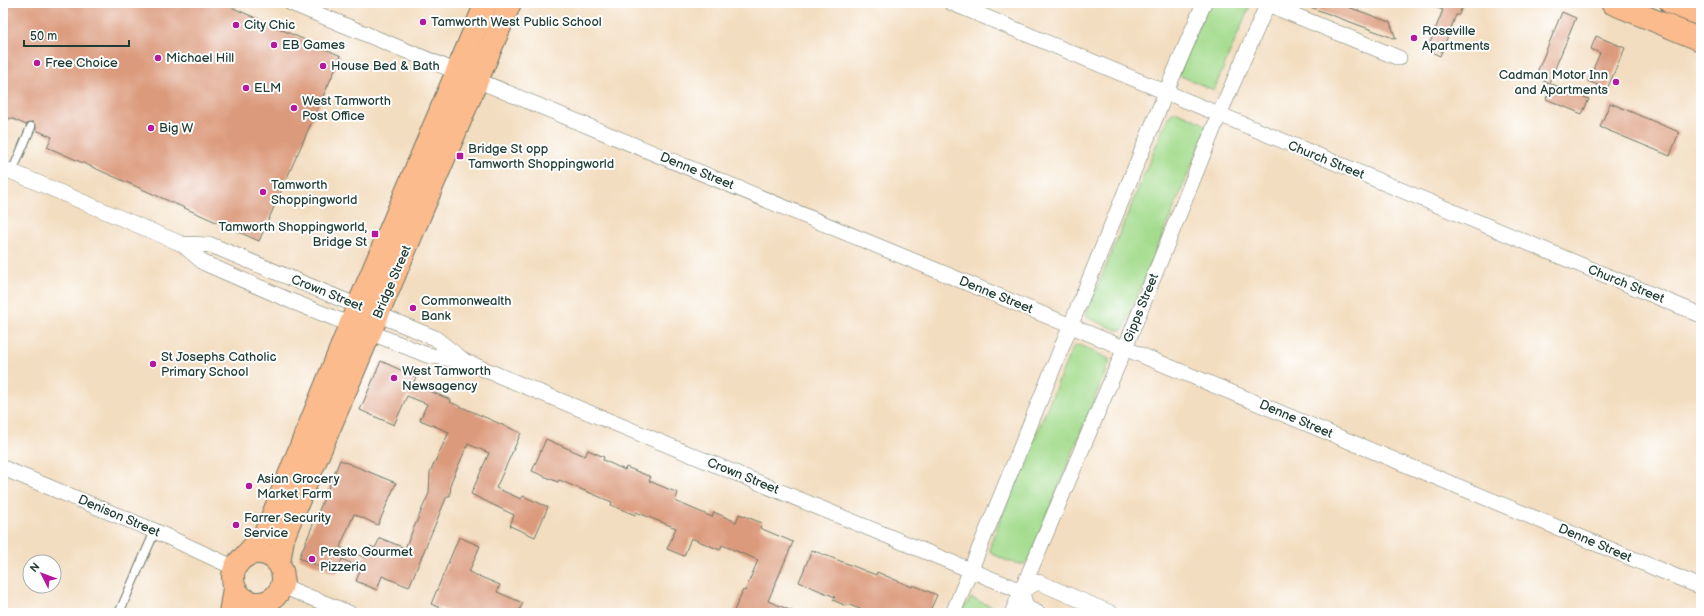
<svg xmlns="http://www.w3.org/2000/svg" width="1704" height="616" font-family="'Balsamiq Sans',sans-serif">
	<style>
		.green { fill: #a4dc8e; stroke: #628c61 }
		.building { fill: #db9a7b }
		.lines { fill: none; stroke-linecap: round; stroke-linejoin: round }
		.lane-casing { stroke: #697565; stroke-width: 10 }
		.street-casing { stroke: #697565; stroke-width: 16 }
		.primary-casing { stroke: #697565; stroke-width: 24 }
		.lane { stroke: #fff; stroke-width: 8 }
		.street { stroke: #fff; stroke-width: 15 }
		.primary { stroke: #fbbb8d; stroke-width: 22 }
		.poi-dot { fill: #b5179e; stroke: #fff; stroke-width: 1.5 }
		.labels { text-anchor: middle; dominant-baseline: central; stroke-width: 4; stroke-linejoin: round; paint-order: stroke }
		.poi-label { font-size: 13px; fill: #1f3d34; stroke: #fff; text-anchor: start }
		.street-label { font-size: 13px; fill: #1f3d34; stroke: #fff }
	</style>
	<rect width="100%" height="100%" fill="#fff"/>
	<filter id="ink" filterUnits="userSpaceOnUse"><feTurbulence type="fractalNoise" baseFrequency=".025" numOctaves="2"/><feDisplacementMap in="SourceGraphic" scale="8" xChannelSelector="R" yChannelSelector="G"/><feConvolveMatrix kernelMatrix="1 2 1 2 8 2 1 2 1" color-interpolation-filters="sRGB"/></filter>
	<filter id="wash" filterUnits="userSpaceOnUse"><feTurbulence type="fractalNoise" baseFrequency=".012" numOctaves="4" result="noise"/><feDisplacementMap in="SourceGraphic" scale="16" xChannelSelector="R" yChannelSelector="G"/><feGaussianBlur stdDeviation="0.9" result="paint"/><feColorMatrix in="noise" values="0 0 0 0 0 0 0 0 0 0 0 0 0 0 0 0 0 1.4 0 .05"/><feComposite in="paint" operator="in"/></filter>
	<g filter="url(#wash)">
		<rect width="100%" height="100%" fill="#f3ddc0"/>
		<!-- green -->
		<path class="green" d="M 1209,3 L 1251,3 L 1214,90 L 1178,75 Z
			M 1175,111 L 1201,122 L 1207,128 L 1124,328 L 1122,330 L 1117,330 L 1088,318 L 1086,314 L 1168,117 Z
			M 1080,345 L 1109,359 L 1109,363 L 1029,559 L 1025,564 C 1014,565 998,558 990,551 L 991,542 L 1071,351 L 1074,346 Z
			M 971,598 L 1005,612 L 1004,613 L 962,613 L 965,606 Z"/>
		<g id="blocks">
			<!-- building -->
			<path class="building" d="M 3,3 L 222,3 L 341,56 L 259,241 L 47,147 L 52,137 L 36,130 L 36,126 L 33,122 L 30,122 L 26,125 L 11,118 L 3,122 Z
				M 1302,3 L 1337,3 L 1390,22 L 1396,39 L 1302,4 Z
				M 1429,3 L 1463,3 L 1459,15 L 1456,15 L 1440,56 L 1427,50 L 1443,10 L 1428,4 Z
				M 1562,12 L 1576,18 L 1549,83 L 1535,77 Z
				M 1596,36 L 1625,48 L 1607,89 L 1588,81 L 1600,53 L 1591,49 Z
				M 1552,84 L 1589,99 L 1582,114 L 1546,99 Z
				M 1610,103 L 1679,132 L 1670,156 L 1600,127 Z
				M 381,361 L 416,377 L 413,384 L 451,400 L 450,402 L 521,433 L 496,488 L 521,499 L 523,496 L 548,507 L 535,537 L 510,526 L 514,515 L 471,494 L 489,453 L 468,444 L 451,482 L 450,496 L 447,496 L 409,587 L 382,576 L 377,590 L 356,581 L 361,568 L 342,559 L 335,574 L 299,558 L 340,460 L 396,483 L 378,525 L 354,514 L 340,547 L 365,558 L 370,546 L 375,548 L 380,538 L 405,548 L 429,493 L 430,472 L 449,432 L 420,420 L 427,404 L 407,396 L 394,425 L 360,410 Z
				M 546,439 L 585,456 L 588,450 L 604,457 L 603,460 L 625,470 L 626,467 L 651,477 L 649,481 L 678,493 L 675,501 L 712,517 L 714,512 L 736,522 L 739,514 L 762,523 L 760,528 L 793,542 L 768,601 L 797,613 L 733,613 L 743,590 L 745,591 L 758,560 L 722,545 L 720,550 L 691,538 L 684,556 L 667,549 L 676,528 L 636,512 L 635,515 L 611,505 L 612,502 L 559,480 L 558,482 L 532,471 Z
				M 459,537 L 480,546 L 469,572 L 500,585 L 497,592 L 523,603 L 518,613 L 453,613 L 431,604 Z
				M 812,550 L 876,575 L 877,572 L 912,587 L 913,585 L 937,595 L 929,613 L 870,613 L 847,604 L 846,606 L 833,600 L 835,597 L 799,582 Z"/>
		</g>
	</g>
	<g filter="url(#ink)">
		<use href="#blocks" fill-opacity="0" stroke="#697565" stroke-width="1"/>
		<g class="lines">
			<defs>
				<path id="lane" d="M 12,172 L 31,127
					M 119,613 L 155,531"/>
				<path id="street" d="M 291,3 L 1701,587
					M 952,3 L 1701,315
					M 1267,4 L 1399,58
					M 3,168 L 182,244 L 204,263 L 291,301 L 427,355 L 464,361 L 1021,591
					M 182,244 L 211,245 L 435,338 L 463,360
					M 3,468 L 155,531 L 235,568
					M 282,586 L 349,613
					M 1021,591 L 1038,582 L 1111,613
					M 1021,591 L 1027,608 L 1038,613
					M 953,613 L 1166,92 L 1204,3
					M 1012,613 L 1125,348 L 1219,115 L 1268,3"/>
				<path id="primary" d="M 1612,3 L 1701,40
					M 1671,3 L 1701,15
					M233 578a25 25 0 1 1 50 0a25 25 0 1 1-50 0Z
					M 245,556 L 264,535 L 270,522 L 358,306 L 486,3
					M 279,563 L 283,539 L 287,528 L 510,3
					M 230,613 L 234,588"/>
			</defs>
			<!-- lane casing -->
			<use href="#lane" class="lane-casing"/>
			<!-- street casing -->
			<use href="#street" class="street-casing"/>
			<!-- primary casing -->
			<use href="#primary" class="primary-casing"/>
			<!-- lane -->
			<use href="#lane" class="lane"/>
			<!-- street -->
			<use href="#street" class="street"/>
			<!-- primary -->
			<use href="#primary" class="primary"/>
		</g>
	</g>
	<!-- markers -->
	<g class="poi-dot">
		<circle cx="423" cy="22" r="4"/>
		<circle cx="236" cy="25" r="4"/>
		<circle cx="1414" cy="38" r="4"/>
		<circle cx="274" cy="45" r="4"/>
		<circle cx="158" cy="58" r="4"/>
		<circle cx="37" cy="63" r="4"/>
		<circle cx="323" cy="66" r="4"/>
		<circle cx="1616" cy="82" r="4"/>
		<circle cx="246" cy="88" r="4"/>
		<circle cx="294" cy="108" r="4"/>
		<circle cx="151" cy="128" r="4"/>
		<rect x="456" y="152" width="8" height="8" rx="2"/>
		<circle cx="263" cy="192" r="4"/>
		<rect x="371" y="230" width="8" height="8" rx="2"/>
		<circle cx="413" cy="308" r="4"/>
		<circle cx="153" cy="364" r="4"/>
		<circle cx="394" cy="378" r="4"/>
		<circle cx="249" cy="486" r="4"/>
		<circle cx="236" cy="525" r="4"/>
		<circle cx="312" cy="559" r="4"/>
	</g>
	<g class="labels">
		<!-- poi labels -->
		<g class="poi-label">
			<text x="431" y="22">Tamworth West Public School</text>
			<text x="244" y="25">City Chic</text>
			<text x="1422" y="31">Roseville<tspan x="1422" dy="15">Apartments</tspan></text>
			<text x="282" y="45">EB Games</text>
			<text x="166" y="58">Michael Hill</text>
			<text x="45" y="63">Free Choice</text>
			<text x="331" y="66">House Bed &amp; Bath</text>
			<text x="1608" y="75" text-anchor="end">Cadman Motor Inn<tspan x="1608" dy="15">and Apartments</tspan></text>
			<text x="254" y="88">ELM</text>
			<text x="302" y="101">West Tamworth<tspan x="302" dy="15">Post Office</tspan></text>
			<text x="159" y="128">Big W</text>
			<text x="468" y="149">Bridge St opp<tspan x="468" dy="15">Tamworth Shoppingworld</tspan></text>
			<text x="271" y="185">Tamworth<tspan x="271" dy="15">Shoppingworld</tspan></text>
			<text x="367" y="227" text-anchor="end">Tamworth Shoppingworld,<tspan x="367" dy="15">Bridge St</tspan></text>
			<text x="421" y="301">Commonwealth<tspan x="421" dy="15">Bank</tspan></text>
			<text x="161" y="357">St Josephs Catholic<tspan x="161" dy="15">Primary School</tspan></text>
			<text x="402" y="371">West Tamworth<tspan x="402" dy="15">Newsagency</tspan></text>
			<text x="257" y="479">Asian Grocery<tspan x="257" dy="15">Market Farm</tspan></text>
			<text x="244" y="518">Farrer Security<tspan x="244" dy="15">Service</tspan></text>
			<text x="320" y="552">Presto Gourmet<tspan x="320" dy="15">Pizzeria</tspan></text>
		</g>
		<!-- street labels -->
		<g class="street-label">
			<text transform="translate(1326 160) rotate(22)">Church Street</text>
			<text transform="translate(697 171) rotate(22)">Denne Street</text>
			<text transform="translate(392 282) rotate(-67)">Bridge Street</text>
			<text transform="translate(1626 284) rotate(22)">Church Street</text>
			<text transform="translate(327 293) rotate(22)">Crown Street</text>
			<text transform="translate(996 295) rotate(22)">Denne Street</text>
			<text transform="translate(1141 308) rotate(-68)">Gipps Street</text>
			<text transform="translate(1296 419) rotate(23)">Denne Street</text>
			<text transform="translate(743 476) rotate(22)">Crown Street</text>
			<text transform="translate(119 516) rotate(23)">Denison Street</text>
			<text transform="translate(1595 543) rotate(23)">Denne Street</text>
		</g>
	</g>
	<!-- margin -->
	<rect width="1704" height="616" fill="none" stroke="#fff" stroke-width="16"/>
	<!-- north arrow -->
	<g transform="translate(42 574) rotate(312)"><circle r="19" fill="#ffffff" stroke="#a5b1ae"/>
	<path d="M0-3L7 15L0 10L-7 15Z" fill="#b5179e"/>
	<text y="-6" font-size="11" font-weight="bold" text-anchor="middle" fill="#1f3d34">N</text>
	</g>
	<!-- scale -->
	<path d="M24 40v6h105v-6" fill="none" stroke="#1f3d34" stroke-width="2"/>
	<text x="30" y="40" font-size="12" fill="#1f3d34" stroke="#ffffff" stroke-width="3" paint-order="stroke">50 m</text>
</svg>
